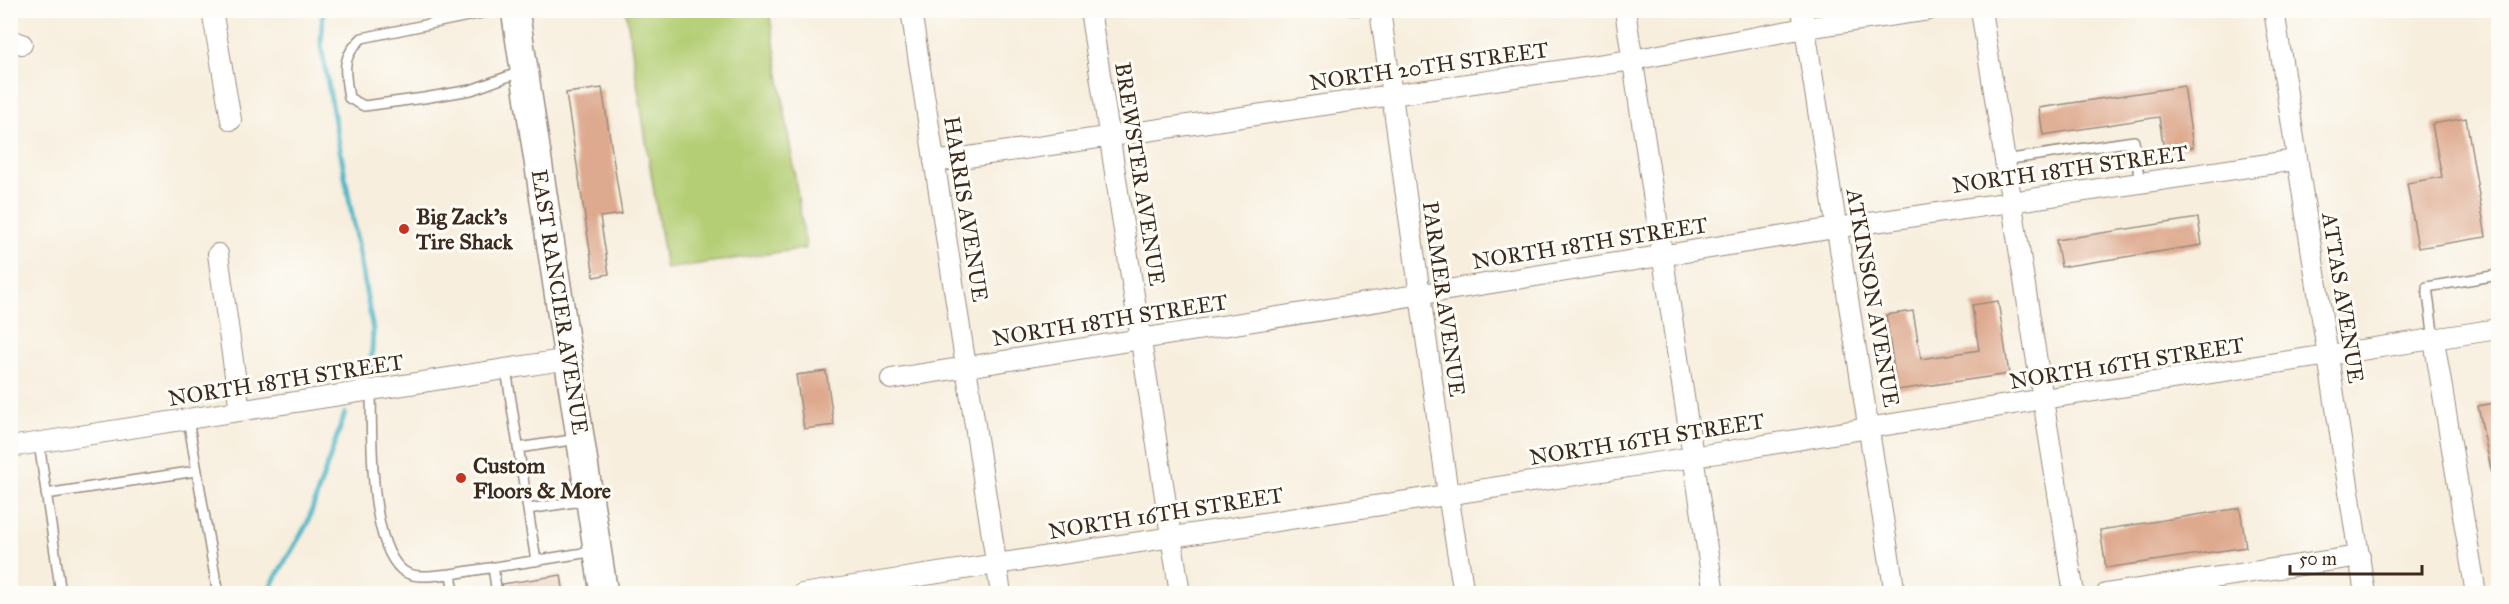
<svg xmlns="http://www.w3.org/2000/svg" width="2509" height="604" font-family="'IM FELL Great Primer',serif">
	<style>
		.green { fill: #b4ce74; stroke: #787c49; stroke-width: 1.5 }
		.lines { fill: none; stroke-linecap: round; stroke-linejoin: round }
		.stream { stroke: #49b5c6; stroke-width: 5 }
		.building { fill: #deaa8f }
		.service-casing { stroke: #998c7e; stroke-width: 12 }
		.minor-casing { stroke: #998c7e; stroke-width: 22 }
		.secondary-casing { stroke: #998c7e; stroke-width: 30 }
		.service { stroke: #fff; stroke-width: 9 }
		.minor { stroke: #fff; stroke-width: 20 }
		.secondary { stroke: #fff; stroke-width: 27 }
		.poi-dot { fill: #c8321e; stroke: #fdfcf7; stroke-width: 2 }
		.labels { text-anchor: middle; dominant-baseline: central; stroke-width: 6; stroke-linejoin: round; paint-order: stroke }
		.street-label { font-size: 22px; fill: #3b2a1e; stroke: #fdfcf7 }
		.poi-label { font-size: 22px; font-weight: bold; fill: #3b2a1e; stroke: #fdfcf7; text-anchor: start }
	</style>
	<rect width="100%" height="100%" fill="#fdfcf7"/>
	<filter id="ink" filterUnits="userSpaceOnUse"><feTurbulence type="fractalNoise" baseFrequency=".0167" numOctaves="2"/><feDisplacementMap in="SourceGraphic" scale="12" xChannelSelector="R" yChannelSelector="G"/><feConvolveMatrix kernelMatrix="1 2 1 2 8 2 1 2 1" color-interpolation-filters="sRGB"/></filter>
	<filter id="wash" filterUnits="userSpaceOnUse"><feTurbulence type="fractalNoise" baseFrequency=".008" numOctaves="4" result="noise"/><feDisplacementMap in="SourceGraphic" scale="24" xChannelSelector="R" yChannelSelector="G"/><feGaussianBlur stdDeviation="1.35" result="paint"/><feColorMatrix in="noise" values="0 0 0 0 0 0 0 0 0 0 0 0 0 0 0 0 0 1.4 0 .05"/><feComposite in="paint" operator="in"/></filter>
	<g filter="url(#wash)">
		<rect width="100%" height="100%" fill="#f7eedd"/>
		<!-- green -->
		<path class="green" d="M 626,11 L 769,11 L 806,248 L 666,269 Z"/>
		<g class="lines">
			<!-- stream -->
			<path class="stream" d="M 323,10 L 321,45 L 373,330 L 371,373
				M 266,594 L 307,524 L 345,413"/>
		</g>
		<g id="blocks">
			<!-- building -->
			<path class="building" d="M 2184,86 L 2193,147 L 2164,151 L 2159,117 L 2043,135 L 2039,108 Z
				M 602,88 L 622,214 L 600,217 L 609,274 L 594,277 L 566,93 Z
				M 2466,118 L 2486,237 L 2418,248 L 2407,183 L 2442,177 L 2432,124 Z
				M 2198,218 L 2202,245 L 2061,267 L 2056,240 Z
				M 1998,301 L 2009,374 L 1897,390 L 1886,315 L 1913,311 L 1921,359 L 1979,350 L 1972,305 Z
				M 826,371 L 834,425 L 804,429 L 796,375 Z
				M 2499,402 L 2499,474 L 2492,474 L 2478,406 Z
				M 2240,508 L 2246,547 L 2106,568 L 2100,530 Z
				M 561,575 L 564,594 L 504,594 L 502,584 Z"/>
		</g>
	</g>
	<g filter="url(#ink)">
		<use href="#blocks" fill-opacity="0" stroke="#998c7e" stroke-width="1.5"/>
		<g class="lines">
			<defs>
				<path id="service" d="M 497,10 L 362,38 C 340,58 345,71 349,98 L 364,106 L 424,98 L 471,90 L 523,71
					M 1351,10 L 1367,10
					M 2004,160 L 2134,141 L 2140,184
					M 2434,340 L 2427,287 L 2498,275
					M 506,369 L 536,561
					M 371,391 C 372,433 368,541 402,570 C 414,580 437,575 451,574
					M 188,419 L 218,594
					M 39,443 L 61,594
					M 518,448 L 578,439
					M 46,494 L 196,471
					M 528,509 L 588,500
					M 493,567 L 497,594
					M 454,594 L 451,574 L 596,551"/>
				<path id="minor" d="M 212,10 L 231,120
					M 911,10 L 1001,594
					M 1090,10 L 1180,594
					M 1380,10 L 1448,494 L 1464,594
					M 1625,10 L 1714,594
					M 1802,10 L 1895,594
					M 1981,10 L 2074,594
					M 2274,10 L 2365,594
					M 10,40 L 22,44
					M 934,162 L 1632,60 L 1805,28 L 1929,10
					M 218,254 L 240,411
					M 2434,340 L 2476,594
					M 891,379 L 1835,228 L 2296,160
					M 10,447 L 569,359
					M 802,594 L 1693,457 L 2043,399 L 2498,329
					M 2106,594 L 2360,556"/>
				<path id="secondary" d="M 515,10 L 604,594"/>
			</defs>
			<!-- service casing -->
			<use href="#service" class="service-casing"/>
			<!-- minor casing -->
			<use href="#minor" class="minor-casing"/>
			<!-- secondary casing -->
			<use href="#secondary" class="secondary-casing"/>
			<!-- service -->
			<use href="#service" class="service"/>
			<!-- minor -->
			<use href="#minor" class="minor"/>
			<!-- secondary -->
			<use href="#secondary" class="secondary"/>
		</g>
	</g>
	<!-- markers -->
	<g class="poi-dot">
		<circle cx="404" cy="229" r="6"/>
		<circle cx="461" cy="478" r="6"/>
	</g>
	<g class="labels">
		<!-- street labels -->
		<g class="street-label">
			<text transform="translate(1429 66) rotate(-8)">NORTH 20TH STREET</text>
			<text transform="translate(2070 169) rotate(-8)">NORTH 18TH STREET</text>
			<text transform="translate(1140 174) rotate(81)">BREWSTER AVENUE</text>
			<text transform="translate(966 209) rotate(81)">HARRIS AVENUE</text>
			<text transform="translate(1590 243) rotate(-9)">NORTH 18TH STREET</text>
			<text transform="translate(1873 298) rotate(80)">ATKINSON AVENUE</text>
			<text transform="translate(2343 298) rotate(81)">ATTAS AVENUE</text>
			<text transform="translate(1444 299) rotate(82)">PARMER AVENUE</text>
			<text transform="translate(560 302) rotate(81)">EAST RANCIER AVENUE</text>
			<text transform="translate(1110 320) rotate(-9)">NORTH 18TH STREET</text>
			<text transform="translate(2127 363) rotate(-9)">NORTH 16TH STREET</text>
			<text transform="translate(286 380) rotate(-9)">NORTH 18TH STREET</text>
			<text transform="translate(1647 439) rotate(-9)">NORTH 16TH STREET</text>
			<text transform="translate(1166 513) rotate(-9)">NORTH 16TH STREET</text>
		</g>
		<!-- poi labels -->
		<g class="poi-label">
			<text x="416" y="216">Big Zack's<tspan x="416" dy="25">Tire Shack</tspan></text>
			<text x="473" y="465">Custom<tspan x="473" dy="25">Floors &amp; More</tspan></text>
		</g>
	</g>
	<!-- margin -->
	<rect width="2509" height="604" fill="none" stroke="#fdfcf7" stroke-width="36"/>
	<!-- scale -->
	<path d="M2290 565v9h132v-9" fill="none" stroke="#3b2a1e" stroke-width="3"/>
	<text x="2299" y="565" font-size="18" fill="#3b2a1e" stroke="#fdfcf7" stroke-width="4.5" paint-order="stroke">50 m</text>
</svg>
